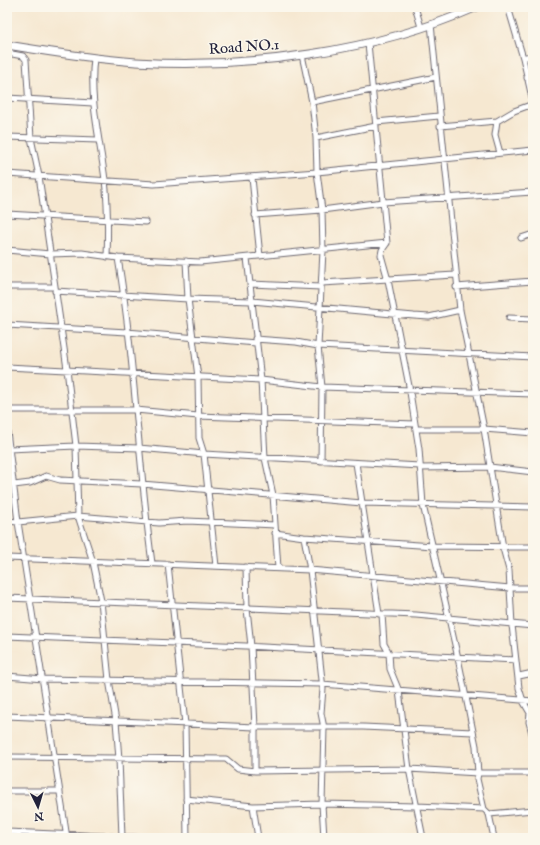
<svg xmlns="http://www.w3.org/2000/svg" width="540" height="845" font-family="'IM FELL English',serif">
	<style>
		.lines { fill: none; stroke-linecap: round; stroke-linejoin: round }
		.minor-casing { stroke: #6c6770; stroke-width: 7 }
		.highway-casing { stroke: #6c6770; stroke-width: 9 }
		.minor { stroke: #fff; stroke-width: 5 }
		.highway { stroke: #fff; stroke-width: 7 }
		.labels { text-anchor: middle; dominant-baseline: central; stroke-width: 3; stroke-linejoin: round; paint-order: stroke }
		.street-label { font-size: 15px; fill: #22223b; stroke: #fbf7ec }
	</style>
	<rect width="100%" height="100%" fill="#fbf7ec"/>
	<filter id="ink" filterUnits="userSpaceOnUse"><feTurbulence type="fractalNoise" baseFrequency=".025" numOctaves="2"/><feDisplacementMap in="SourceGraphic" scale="8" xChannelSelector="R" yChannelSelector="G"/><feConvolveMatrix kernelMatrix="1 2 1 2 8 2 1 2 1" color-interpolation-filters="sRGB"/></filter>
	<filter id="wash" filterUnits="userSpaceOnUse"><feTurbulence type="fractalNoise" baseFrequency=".012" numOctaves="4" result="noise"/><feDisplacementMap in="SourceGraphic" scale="16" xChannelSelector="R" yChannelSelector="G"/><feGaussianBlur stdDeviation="0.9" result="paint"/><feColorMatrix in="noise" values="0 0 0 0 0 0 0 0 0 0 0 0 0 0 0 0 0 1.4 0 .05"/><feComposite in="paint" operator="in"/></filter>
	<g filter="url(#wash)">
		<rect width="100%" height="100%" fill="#f6e8d1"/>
	</g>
	<g filter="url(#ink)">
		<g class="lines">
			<defs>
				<path id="minor" d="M 415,7 L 421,27
					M 508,7 L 523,58 L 533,102
					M 431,24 L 460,310 L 484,429 L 503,548 L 509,570 L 512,625 L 519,688 L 523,701 L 530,713 L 529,722 L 533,737
					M 368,43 L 387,243 L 382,250 L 381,255 L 388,280 L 409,386 L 419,449 L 423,505 L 458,658 L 476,746 L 478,773 L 477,779 L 484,809 L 489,814 L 494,838
					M 7,53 L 23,56 L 26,60 L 31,138 L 39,176 L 67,369 L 76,446 L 78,516 L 93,562 L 101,601 L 109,680 L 116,721 L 119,759 L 122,837
					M 302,55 L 312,102 L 316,138 L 317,172 L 322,210 L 323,251 L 318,346 L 322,387 L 321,461
					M 94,58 C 89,100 100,139 105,180 C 108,205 108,231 107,257
					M 523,58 L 533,55
					M 527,78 L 533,77
					M 7,98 L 93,103
					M 312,102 L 436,77
					M 497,121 L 495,135 L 500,153
					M 376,122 L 439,116
					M 440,126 L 497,121 L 514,111 L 533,104
					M 7,137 L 98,140
					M 316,138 L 376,126
					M 7,174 L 154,184 L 317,172 L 533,150
					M 252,178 L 260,256
					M 7,214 L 146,222
					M 255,215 L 322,210 L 383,202 L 533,192
					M 521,238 L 533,234
					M 7,250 L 50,254 L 82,253 L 118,258 L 200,262 L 387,243
					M 118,258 C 135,359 138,462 152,563
					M 247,258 L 261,380 L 265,458 L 273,495 L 278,568
					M 186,261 L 188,299 L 198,377 L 199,438 L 204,454 L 216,566
					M 322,283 L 455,275
					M 250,284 L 321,287
					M 7,287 L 54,287
					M 456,287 L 533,281
					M 55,291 L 188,299 L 252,301 L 414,316 L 429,317 L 460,310
					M 509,318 L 533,319
					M 7,325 L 127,332 L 256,343
					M 255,339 L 296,342 L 318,346 L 533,357
					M 7,367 L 261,380 L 322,387 L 533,394
					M 7,410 L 136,410 L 198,416 L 415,424
					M 416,429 L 484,429 L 533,433
					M 7,431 L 18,522 L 67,838
					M 9,449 L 76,446 L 139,448 L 204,454 L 420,466
					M 356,463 L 379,614
					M 420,468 L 490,467 L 533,472
					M 14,485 L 30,483 L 46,476 L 60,480 L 142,484 L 362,503 L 533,507
					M 7,521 L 18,522 L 78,516 L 159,523 L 187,521 L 275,525
					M 275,533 L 304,537 L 433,546 L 533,547
					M 304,537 L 310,570 L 323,689 L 321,713 L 324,728 L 322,804 L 324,838
					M 7,558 L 310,570 L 510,588 L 533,588
					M 168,564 L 185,724 L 187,838
					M 246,567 L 247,609 L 251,646 L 255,727 L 255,771
					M 7,598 L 416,615 L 533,626
					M 382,614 L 384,644 L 389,653 L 390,669 L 399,691 L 409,769 L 423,838
					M 7,636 L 246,646 L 516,660
					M 7,676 L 43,679 L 322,684 L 533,701
					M 519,676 L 533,673
					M 7,716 L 255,727 L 363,727 L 473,732
					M 7,757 L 226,759 L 238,769 L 255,771 L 409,769 L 478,773 L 533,773
					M 7,791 L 60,791
					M 186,799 L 253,806 L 322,804 L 417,806 L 484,809
					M 253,806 L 258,838
					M 489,814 L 533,810
					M 7,832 L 151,838"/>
				<path id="highway" d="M 7,45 C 50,52 93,59 136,62 C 247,69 375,52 477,7"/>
			</defs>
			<!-- minor casing -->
			<use href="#minor" class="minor-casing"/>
			<!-- highway casing -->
			<use href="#highway" class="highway-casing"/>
			<!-- minor -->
			<use href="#minor" class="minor"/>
			<!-- highway -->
			<use href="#highway" class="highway"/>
		</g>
	</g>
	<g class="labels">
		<!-- street labels -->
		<g class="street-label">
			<text transform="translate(244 47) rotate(-4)">Road NO.1</text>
		</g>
	</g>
	<!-- margin -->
	<rect width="540" height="845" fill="none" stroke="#fbf7ec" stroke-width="24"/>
	<!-- north arrow -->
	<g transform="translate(38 807) rotate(175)" stroke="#fbf7ec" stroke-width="3" paint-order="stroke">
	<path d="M0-3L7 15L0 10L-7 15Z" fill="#22223b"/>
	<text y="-6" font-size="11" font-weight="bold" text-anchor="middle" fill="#22223b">N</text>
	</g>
</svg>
